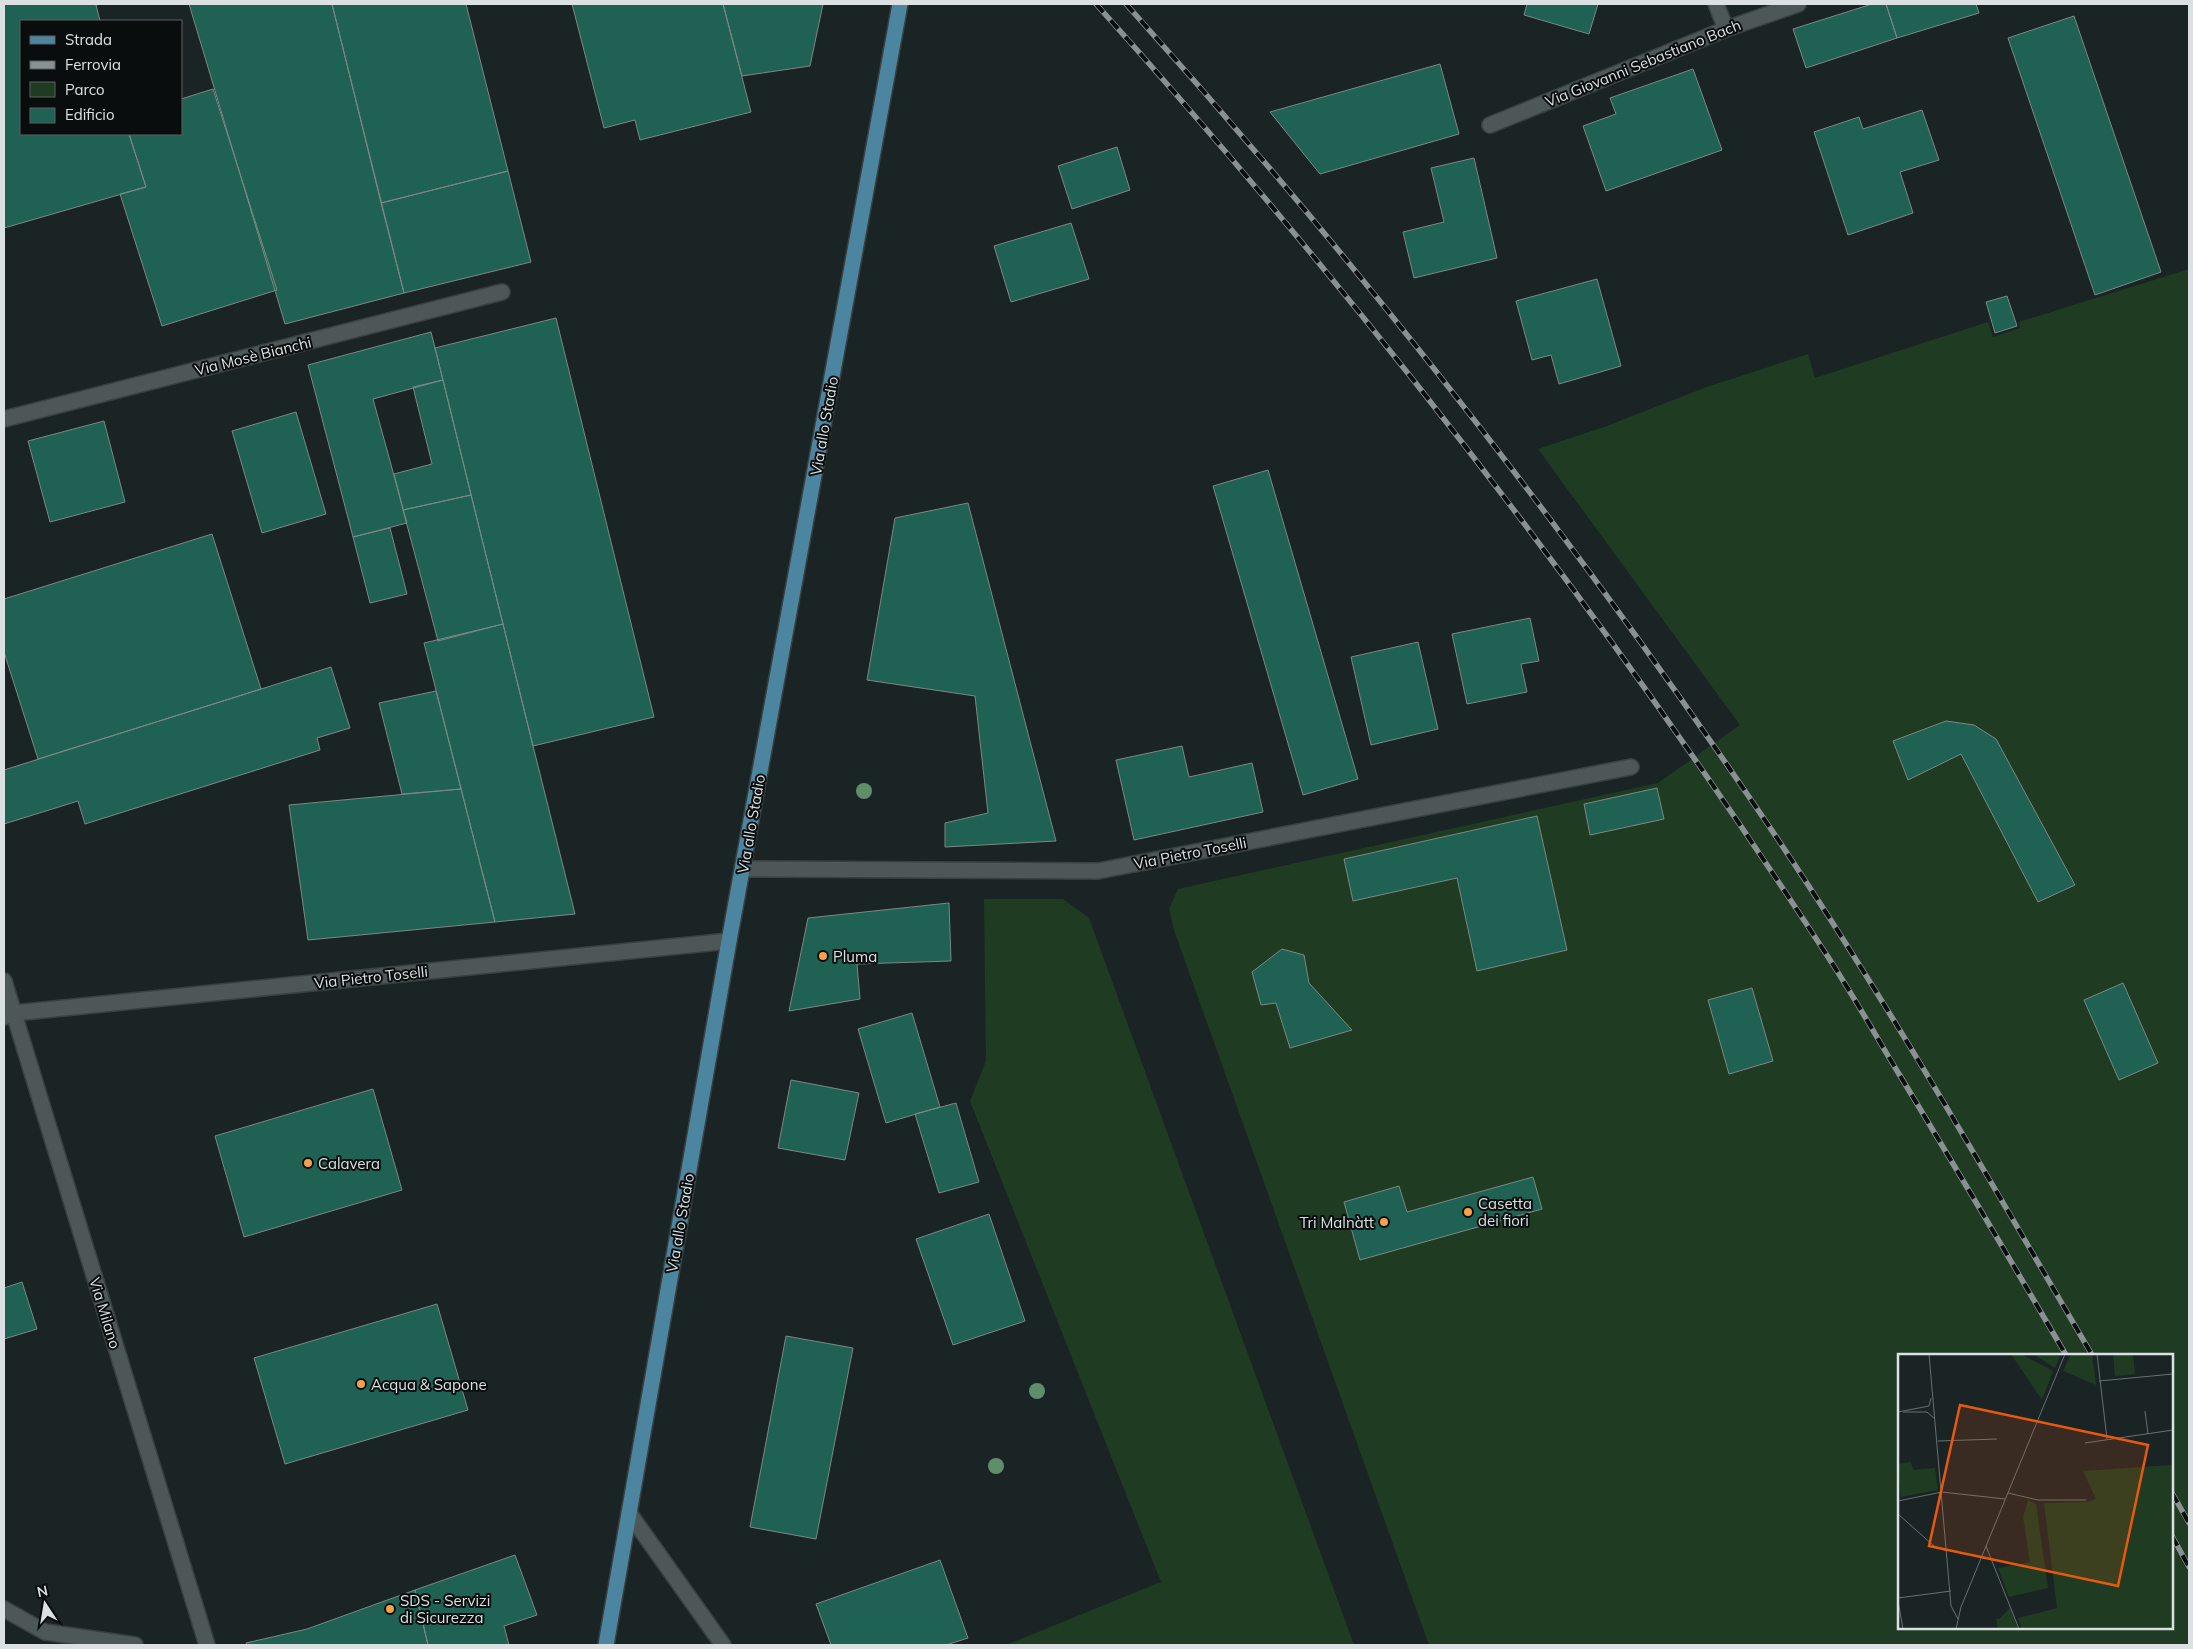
<svg xmlns="http://www.w3.org/2000/svg" width="2193" height="1649" font-family="Mulish,sans-serif">
	<style>
		.green { fill: #1f3c23; fill-rule: evenodd }
		.building { fill: #1f6152; stroke: #7d8885 }
		.lines { fill: none; stroke-linecap: round; stroke-linejoin: round }
		.minor-casing { stroke: #394041; stroke-width: 18 }
		.major-casing { stroke: #394041; stroke-width: 18 }
		.minor { stroke: #4d5758; stroke-width: 15 }
		.major { stroke: #4b859f; stroke-width: 15 }
		.rail-casing { stroke: #899192; stroke-width: 5.5 }
		.rail { stroke: #090d0d; stroke-width: 4; stroke-dasharray: 11; stroke-linecap: butt }
		.tree { fill: #608d6a }
		.poi-dot { fill: #f7a149; stroke: #090d0d; stroke-width: 2 }
		.labels { text-anchor: middle; dominant-baseline: central; stroke-width: 4; stroke-linejoin: round; paint-order: stroke }
		.street-label { font-size: 15px; fill: #dbe1e2; stroke: #090d0d }
		.poi-label { font-size: 15px; fill: #dbe1e2; stroke: #090d0d; text-anchor: start }
		.inset-road { fill: none; stroke: #687071; stroke-width: 1 }
		.view { fill: #e8590c; fill-opacity: 0.15; stroke: #e8590c; stroke-width: 2.5 }
		.inset-edge { fill: none; stroke: #dbe1e2; stroke-width: 2.5 }
	</style>
	<rect width="100%" height="100%" fill="#1b2425"/>
	<!-- green -->
	<path class="green" d="M 2189,269 L 2189,1645 L 1429,1645 L 1174,930 L 1169,909 L 1178,889 L 1658,783 L 1740,725 L 1538,449 L 1604,427 L 1704,388 L 1808,354 L 1815,378 L 1988,322 L 1993,337 L 2020,328 L 2019,322 ZM 1899,1355 L 2172,1355 L 2172,1628 L 1899,1628 Z
		M 984,899 L 1063,899 L 1089,918 L 1354,1645 L 1006,1645 L 1161,1582 L 970,1101 L 986,1061 Z"/>
	<!-- building -->
	<path class="building" d="M 4,4 L 101,4 L 96,5 L 100,21 L 21,21 L 21,134 L 129,134 L 146,187 L 4,228 Z
		M 189,4 L 332,4 L 404,293 L 285,324 Z
		M 332,4 L 466,4 L 508,171 L 381,203 Z
		M 572,4 L 723,4 L 751,112 L 640,140 L 635,120 L 604,128 Z
		M 723,4 L 823,4 L 810,66 L 742,76 Z
		M 1527,4 L 1598,4 L 1589,34 L 1524,15 Z
		M 1872,4 L 1886,4 L 1897,38 L 1806,68 L 1793,29 Z
		M 1886,4 L 1976,4 L 1979,13 L 1897,38 Z
		M 2074,16 L 2161,272 L 2095,295 L 2008,38 Z
		M 1440,64 L 1459,134 L 1320,174 L 1270,112 Z
		M 1693,69 L 1722,150 L 1606,191 L 1583,126 L 1616,114 L 1610,98 Z
		M 213,89 L 277,290 L 162,326 L 120,194 L 146,187 L 129,134 L 181,134 L 181,99 Z
		M 1922,110 L 1939,160 L 1900,172 L 1913,213 L 1848,235 L 1814,132 L 1859,117 L 1863,129 Z
		M 1117,147 L 1130,190 L 1072,209 L 1058,166 Z
		M 1474,158 L 1497,258 L 1414,278 L 1403,232 L 1444,222 L 1431,168 Z
		M 508,171 L 531,262 L 404,293 L 381,203 Z
		M 1071,223 L 1089,279 L 1011,302 L 994,246 Z
		M 1597,279 L 1621,366 L 1559,384 L 1551,355 L 1532,360 L 1516,301 Z
		M 2007,296 L 2017,326 L 1995,333 L 1986,302 Z
		M 556,318 L 654,717 L 533,746 L 435,348 Z
		M 431,332 L 443,380 L 373,399 L 407,523 L 353,537 L 308,365 Z
		M 443,380 L 471,495 L 403,510 L 394,474 L 432,464 L 413,387 Z
		M 296,412 L 326,514 L 262,533 L 232,431 Z
		M 104,421 L 125,502 L 50,522 L 28,441 Z
		M 1268,470 L 1358,779 L 1303,795 L 1213,486 Z
		M 471,495 L 503,624 L 438,641 L 403,510 Z
		M 968,503 L 1056,841 L 945,847 L 945,823 L 988,813 L 975,696 L 867,680 L 895,518 Z
		M 390,528 L 407,594 L 370,603 L 353,537 Z
		M 212,534 L 261,689 L 38,759 L 4,652 L 4,599 Z
		M 1530,618 L 1539,661 L 1521,664 L 1527,692 L 1467,704 L 1452,634 Z
		M 503,624 L 533,746 L 575,914 L 495,922 L 424,643 Z
		M 1418,642 L 1438,729 L 1371,745 L 1351,657 Z
		M 331,667 L 350,728 L 317,738 L 320,750 L 85,824 L 78,801 L 4,824 L 4,770 Z
		M 436,691 L 461,789 L 402,794 L 379,703 Z
		M 1946,721 L 1974,725 L 1996,739 L 2075,885 L 2038,902 L 1961,754 L 1908,780 L 1893,741 Z
		M 1182,746 L 1189,777 L 1252,763 L 1263,812 L 1134,840 L 1116,760 Z
		M 1657,788 L 1664,819 L 1590,835 L 1584,804 Z
		M 461,789 L 495,922 L 308,940 L 289,805 Z
		M 1537,816 L 1567,950 L 1477,971 L 1457,878 L 1353,901 L 1344,859 Z
		M 949,903 L 951,961 L 857,964 L 860,999 L 789,1011 L 808,918 Z
		M 1282,949 L 1304,955 L 1309,983 L 1352,1030 L 1290,1048 L 1276,1003 L 1261,1005 L 1252,972 Z
		M 2123,983 L 2158,1063 L 2119,1080 L 2084,1000 Z
		M 1752,988 L 1773,1061 L 1729,1074 L 1708,1000 Z
		M 912,1013 L 940,1107 L 886,1123 L 858,1029 Z
		M 791,1080 L 859,1093 L 845,1160 L 778,1148 Z
		M 373,1089 L 402,1190 L 244,1237 L 215,1136 Z
		M 956,1103 L 979,1182 L 939,1193 L 915,1114 Z
		M 1533,1177 L 1542,1209 L 1360,1260 L 1344,1202 L 1399,1186 L 1407,1212 Z
		M 989,1214 L 1025,1321 L 953,1345 L 916,1239 Z
		M 22,1282 L 37,1329 L 4,1339 L 4,1288 Z
		M 437,1304 L 468,1410 L 285,1464 L 254,1358 Z
		M 786,1336 L 853,1348 L 816,1539 L 750,1527 Z
		M 515,1555 L 537,1615 L 504,1626 L 509,1645 L 428,1645 L 415,1590 Z
		M 940,1560 L 968,1638 L 946,1645 L 831,1645 L 816,1604 Z
		M 415,1590 L 428,1645 L 247,1645 L 246,1643 L 307,1629 Z"/>
	<g class="lines">
		<defs>
			<path id="minor" d="M 1716,4 L 1726,29
				M 1490,125 L 1726,29 L 1798,4
				M 4,419 L 502,292
				M 743,869 L 1098,871 L 1631,767
				M 4,981 L 207,1645
				M 4,1017 L 14,1013 L 729,941
				M 629,1513 L 723,1645
				M 4,1609 L 45,1632 L 135,1645"/>
			<path id="major" d="M 606,1645 L 729,941 L 900,4"/>
		</defs>
		<!-- minor casing -->
		<use href="#minor" class="minor-casing"/>
		<!-- major casing -->
		<use href="#major" class="major-casing"/>
		<!-- minor -->
		<use href="#minor" class="minor"/>
		<!-- major -->
		<use href="#major" class="major"/>
		<defs>
			<path id="rail" d="M 1096,4 C 1365,303 1610,622 1830,960 C 1854,997 1876,1036 1899,1074 C 1956,1168 2011,1261 2066,1355
				M 1126,4 C 1363,267 1581,547 1779,841 C 1891,1008 1991,1182 2092,1355
				M 2172,1493 L 2189,1523
				M 2172,1536 L 2189,1567"/>
		</defs>
		<!-- rail casing -->
		<use href="#rail" class="rail-casing"/>
		<!-- rail -->
		<use href="#rail" class="rail"/>
	</g>
	<!-- trees -->
	<g class="tree">
		<circle cx="864" cy="791" r="8"/>
		<circle cx="1037" cy="1391" r="8"/>
		<circle cx="996" cy="1466" r="8"/>
	</g>
	<!-- markers -->
	<g class="poi-dot">
		<circle cx="823" cy="956" r="5"/>
		<circle cx="308" cy="1163" r="5"/>
		<circle cx="1468" cy="1212" r="5"/>
		<circle cx="1384" cy="1222" r="5"/>
		<circle cx="361" cy="1384" r="5"/>
		<circle cx="390" cy="1609" r="5"/>
	</g>
	<g class="labels">
		<!-- street labels -->
		<g class="street-label">
			<text transform="translate(1643 63) rotate(-22)">Via Giovanni Sebastiano Bach</text>
			<text transform="translate(253 356) rotate(-14)">Via Mosè Bianchi</text>
			<text transform="translate(824 426) rotate(-80)">Via allo Stadio</text>
			<text transform="translate(751 824) rotate(-80)">Via allo Stadio</text>
			<text transform="translate(1190 853) rotate(-11)">Via Pietro Toselli</text>
			<text transform="translate(371 977) rotate(-6)">Via Pietro Toselli</text>
			<text transform="translate(680 1223) rotate(-80)">Via allo Stadio</text>
			<text transform="translate(105 1313) rotate(73)">Via Milano</text>
		</g>
		<!-- poi labels -->
		<g class="poi-label">
			<text x="833" y="956">Pluma</text>
			<text x="318" y="1163">Calavera</text>
			<text x="1478" y="1203">Casetta<tspan x="1478" dy="17">dei fiori</tspan></text>
			<text x="1374" y="1222" text-anchor="end">Tri Malnàtt</text>
			<text x="371" y="1384">Acqua &amp; Sapone</text>
			<text x="400" y="1600">SDS - Servizi<tspan x="400" dy="17">di Sicurezza</tspan></text>
		</g>
	</g>
	<!-- overview -->
	<g transform="translate(1898 1354)">
		<rect width="275" height="275" fill="#1b2425"/>
		<path d="M 113,0 L 123,0 L 155,17 L 144,46 ZM 135,0 L 163,0 L 157,14 ZM 173,0 L 194,0 L 198,31 L 165,17 ZM 215,0 L 235,0 L 237,20 L 217,22 ZM 13,108 L 15,116 L 37,114 L 40,136 L 3,143 L 0,110 ZM 275,111 L 275,275 L 124,275 L 120,264 L 159,254 L 146,149 L 190,148 L 198,145 L 185,117 ZM 130,146 L 138,150 L 150,234 L 111,243 L 100,214 L 132,208 L 125,163 ZM 112,254 L 120,275 L 100,275 L 98,264 L 101,265 Z" fill="#1f3c23"/>
		<path class="inset-road" d="M 31,0 L 53,252 L 60,265M 199,0 L 209,85M 201,27 L 275,20M 247,57 L 250,80M 0,58 L 31,52 L 33,44M 5,58 L 29,58 L 37,65M 40,87 L 99,85M 187,89 L 275,76M 110,139 L 140,146 L 188,146M 0,147 L 44,138 L 107,145M 0,160 L 36,192 L 49,197M 88,192 L 121,275M 0,244 L 53,237M 0,247 L 5,275M 58,275 L 63,253 L 167,0"/>
		<path class="view" d="M 62,51 L 250,91 L 220,232 L 31,192 Z"/>
		<rect width="275" height="275" class="inset-edge"/>
	</g>
	<!-- border -->
	<rect width="2193" height="1649" fill="none" stroke="#dbe1e2" stroke-width="10"/>
	<!-- legend -->
	<rect x="20" y="20" width="162" height="115" fill="#090d0d" stroke="#5d6262"/>
	<rect x="30" y="36" width="25" height="8" fill="#4b859f" stroke="#5d6262"/>
	<text x="65" y="45" font-size="15" fill="#dbe1e2">Strada</text>
	<rect x="30" y="61" width="25" height="8" fill="#899192" stroke="#5d6262"/>
	<text x="65" y="70" font-size="15" fill="#dbe1e2">Ferrovia</text>
	<rect x="30" y="82" width="25" height="15" fill="#1f3c23" stroke="#5d6262"/>
	<text x="65" y="95" font-size="15" fill="#dbe1e2">Parco</text>
	<rect x="30" y="108" width="25" height="15" fill="#1f6152" stroke="#5d6262"/>
	<text x="65" y="120" font-size="15" fill="#dbe1e2">Edificio</text>
	<!-- north arrow -->
	<g transform="translate(45 1604) rotate(348)" stroke="#090d0d" stroke-width="4" paint-order="stroke">
	<path d="M0-4L9 19L0 12L-9 19Z" fill="#dbe1e2"/>
	<text y="-8" font-size="14" font-weight="bold" text-anchor="middle" fill="#dbe1e2">N</text>
	</g>
</svg>
